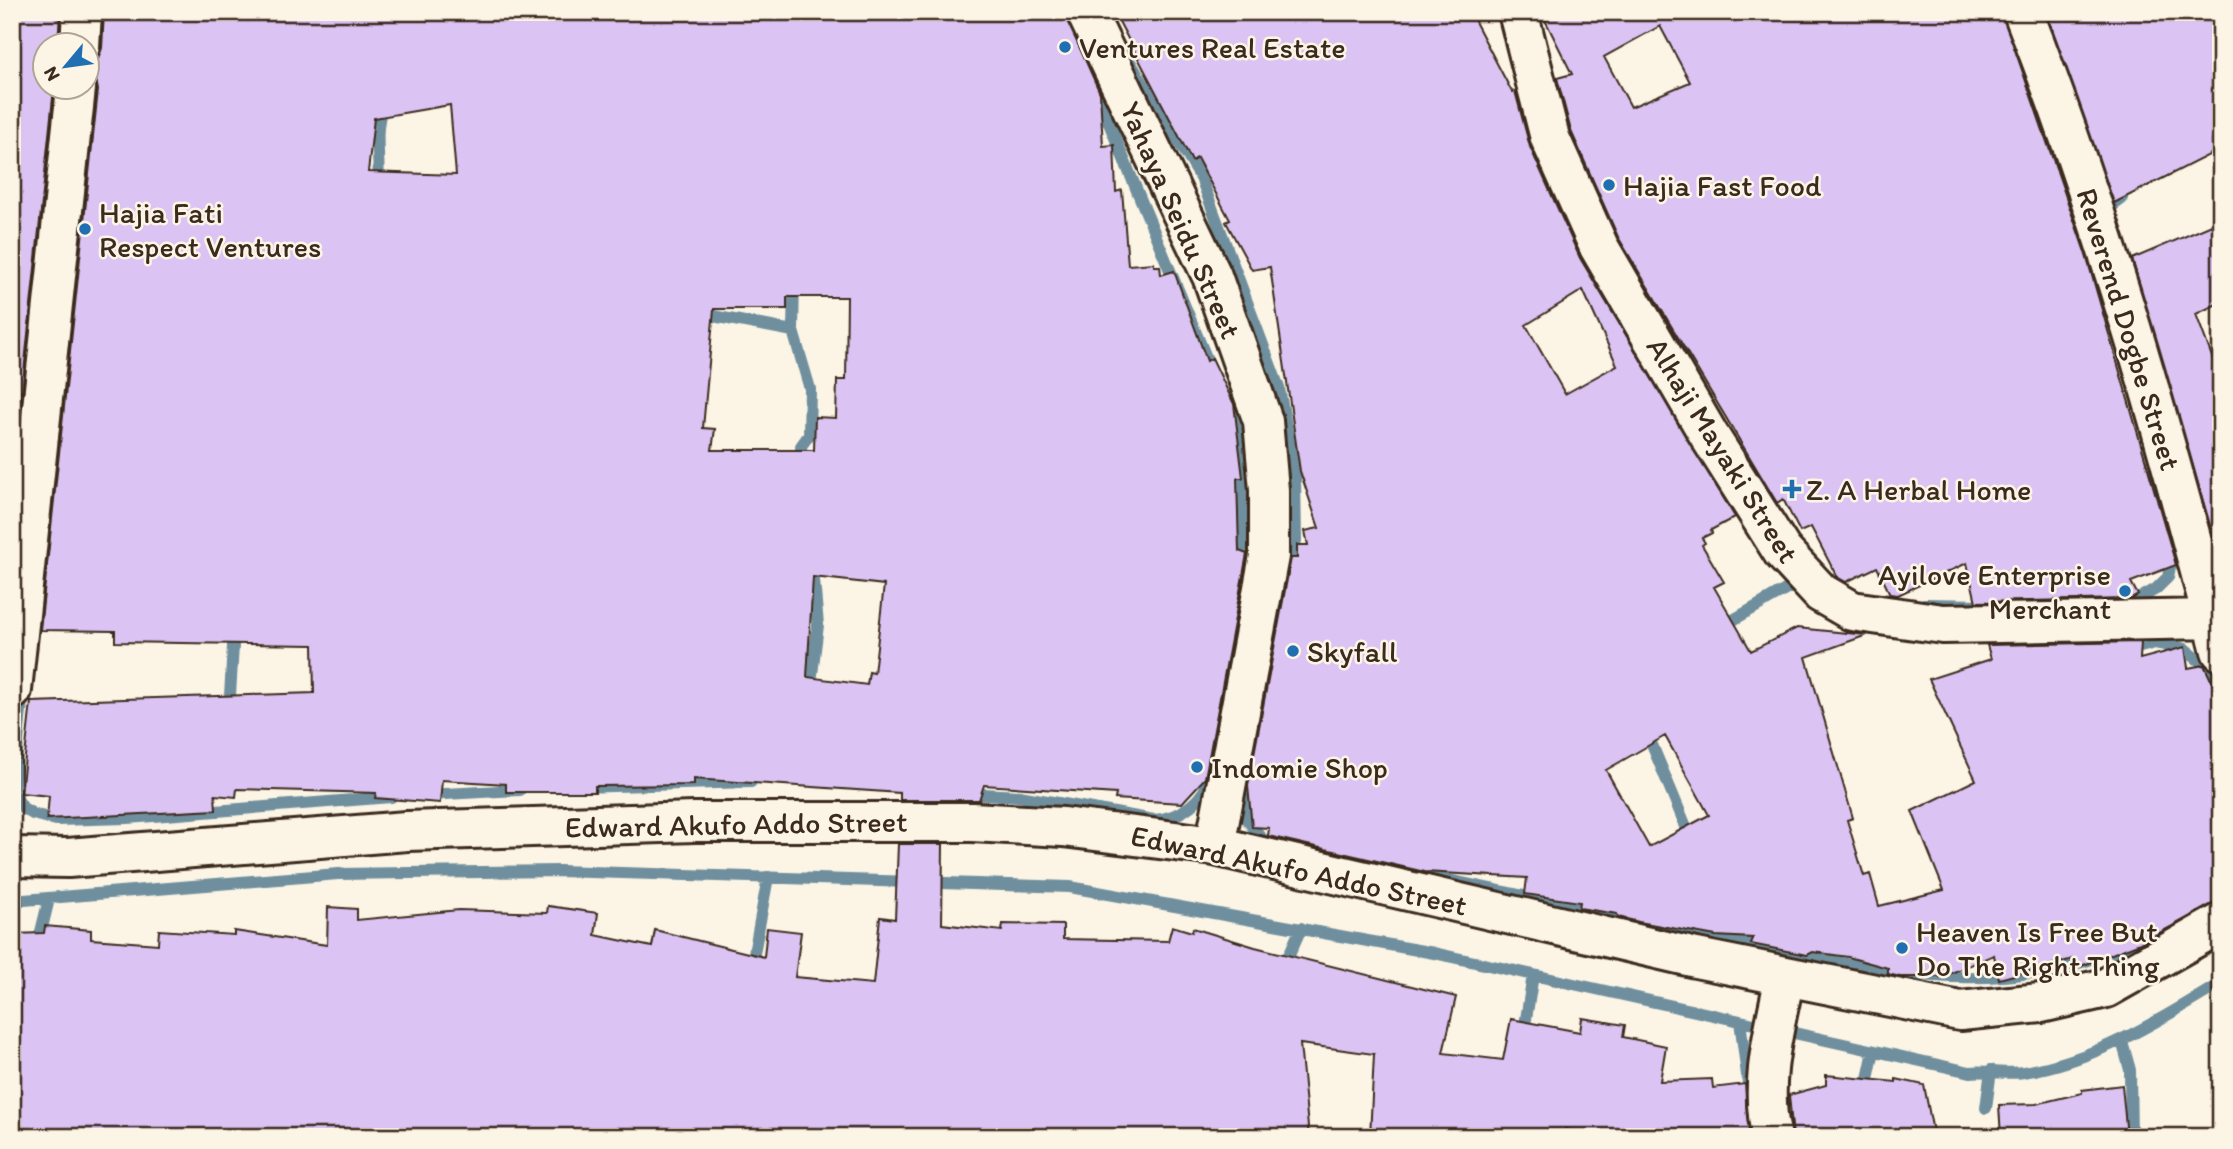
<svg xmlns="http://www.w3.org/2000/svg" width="2233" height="1149" font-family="Itim,sans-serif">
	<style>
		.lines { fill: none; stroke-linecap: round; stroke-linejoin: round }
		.stream { stroke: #6f8f9e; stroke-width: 12 }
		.building { fill: #dbc4f4; stroke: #3b2a1e; stroke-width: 2; fill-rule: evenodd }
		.minor-casing { stroke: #3b2a1e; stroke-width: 44 }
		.minor { stroke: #fcf5e5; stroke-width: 38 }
		.poi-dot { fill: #1f6fb2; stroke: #fcf5e5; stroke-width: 2.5 }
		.labels { text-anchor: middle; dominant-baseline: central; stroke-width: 5; stroke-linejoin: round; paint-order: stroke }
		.poi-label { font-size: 30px; fill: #3b2a1e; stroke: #fcf5e5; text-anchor: start }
		.street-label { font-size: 30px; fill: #3b2a1e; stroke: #fcf5e5 }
	</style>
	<rect width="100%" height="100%" fill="#fcf5e5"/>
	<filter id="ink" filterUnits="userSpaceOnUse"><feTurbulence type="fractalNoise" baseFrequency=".0143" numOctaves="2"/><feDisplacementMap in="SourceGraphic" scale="14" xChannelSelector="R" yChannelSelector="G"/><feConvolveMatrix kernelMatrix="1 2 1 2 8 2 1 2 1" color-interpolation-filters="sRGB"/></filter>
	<g filter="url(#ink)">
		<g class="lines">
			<!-- stream -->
			<path class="stream" d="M 1124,52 L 1201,178 L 1279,388 L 1295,474 L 1296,540 L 1291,574
				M 88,76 L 90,48
				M 1094,87 L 1213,374
				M 2055,168 L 2092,266
				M 378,186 C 381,155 372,133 384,102
				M 2107,210 L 2122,199
				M 794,281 L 793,331 L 810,389 L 809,435 L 801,446 L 802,464
				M 697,313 L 793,331
				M 1230,410 L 1243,451 L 1241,568
				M 12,490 L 35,292
				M 1924,604 L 1986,605
				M 2120,605 L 2128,605 L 2156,589 L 2168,577 L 2173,551 L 2153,471
				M 1721,627 L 1794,585
				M 2097,636 L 2133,649 L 2155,643 L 2185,649 L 2201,662 L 2221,701
				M 1267,661 L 1282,615
				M 23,690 L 13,793 L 23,808 L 33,814 L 56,820 L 128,818 L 391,797
				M 810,691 L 818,625 L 814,580
				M 229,712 L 234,629
				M 1218,727 L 1237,603
				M 1645,728 L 1692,841
				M 1251,748 L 1246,818 L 1263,840 L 1276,842
				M 580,787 L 751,782
				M 965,793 L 1019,796 L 1154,820 C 1181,818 1206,800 1211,772
				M 427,795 L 520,790
				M 1318,851 L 1365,862
				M 1396,869 L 1632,919
				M 12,901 L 338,874 L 559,871 L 1070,887 L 1434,953 L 1970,1072 C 1988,1070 2007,1075 2024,1072 C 2097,1060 2160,1020 2221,983
				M 2202,913 L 2221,901
				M 1653,924 C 1695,933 1737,941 1778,950 C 1885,973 1982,993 2089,960
				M 37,948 L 49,899
				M 2113,952 L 2165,935
				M 751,970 L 768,877
				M 1282,971 L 1301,928
				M 1740,1021 L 1751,1106
				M 1523,1038 L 1533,975
				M 2122,1041 L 2130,1070 L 2131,1137
				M 1868,1079 L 1874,1051
				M 1986,1108 L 1991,1070"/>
		</g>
		<!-- building -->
		<path class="building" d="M 12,12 L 60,12 L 58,46 L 46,46 L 46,88 L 54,88 L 22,391 L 12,390 Z
			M 104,12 L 1064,12 L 1100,93 L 1103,146 L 1114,145 L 1116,192 L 1122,190 L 1128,265 L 1154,263 L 1154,266 L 1160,266 L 1161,275 L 1174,271 L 1207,361 L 1212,358 L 1234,404 L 1243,478 L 1237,478 L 1239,551 L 1247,554 L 1205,778 L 1182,803 L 1115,799 L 1116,794 L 984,785 L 979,800 L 900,800 L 900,793 L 694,779 L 694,785 L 595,786 L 595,792 L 506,792 L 506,784 L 442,780 L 440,803 L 375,798 L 376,793 L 237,789 L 236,797 L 215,795 L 216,810 L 47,819 L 49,796 L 21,793 L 31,702 L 314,693 L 313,645 L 115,642 L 115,631 L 40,630 L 98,90 L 96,80 L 88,66 L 98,59 L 102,48 ZM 450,105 L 456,175 L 368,172 L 374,118 ZM 787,297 L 847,297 L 846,380 L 837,380 L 836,418 L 815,417 L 814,450 L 712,450 L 715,429 L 703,428 L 714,309 L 787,309 ZM 813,577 L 884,585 L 874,673 L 869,672 L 867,685 L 807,677 Z
			M 1114,12 L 1470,12 L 1512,92 L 1515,91 L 1530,147 L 1580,258 L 1735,517 L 1711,530 L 1712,533 L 1702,538 L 1705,543 L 1702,545 L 1724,582 L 1714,587 L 1751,651 L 1797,628 L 1867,635 L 1806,657 L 1853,818 L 1847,820 L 1864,876 L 1870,874 L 1879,906 L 1944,890 L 1912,811 L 1976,780 L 1929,679 L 1991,659 L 1987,645 L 2141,642 L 2140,659 L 2185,647 L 2188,668 L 2204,665 L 2221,701 L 2221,901 L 2140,943 L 2076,968 L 2073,959 L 1999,979 L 1994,955 L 1942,977 L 1900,977 L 1888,974 L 1888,968 L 1848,957 L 1813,952 L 1807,955 L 1751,944 L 1753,938 L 1716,936 L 1639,922 L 1618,917 L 1617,914 L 1579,908 L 1580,902 L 1525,894 L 1527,878 L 1425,872 L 1268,836 L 1269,828 L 1252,827 L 1248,786 L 1291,558 L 1297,558 L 1297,545 L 1308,545 L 1305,531 L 1319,528 L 1300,471 L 1270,267 L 1252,270 L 1226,222 L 1230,220 L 1197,158 L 1192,161 ZM 1583,290 L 1617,365 L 1565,394 L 1526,325 ZM 1665,736 L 1709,815 L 1649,847 L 1606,770 Z
			M 1541,12 L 2002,12 L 2086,255 L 2176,565 L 2131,582 L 2138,595 L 2131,599 L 1976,602 L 1967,563 L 1898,595 L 1890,594 L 1877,567 L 1846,582 L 1837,577 L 1811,527 L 1800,532 L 1783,499 L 1777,503 L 1618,237 L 1571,131 L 1557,78 L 1572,74 ZM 1660,26 L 1690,82 L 1631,107 L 1604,57 Z
			M 2046,12 L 2221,12 L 2221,149 L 2114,203 Z
			M 2221,221 L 2221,302 L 2196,314 L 2221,381 L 2221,551 L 2218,552 L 2132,259 Z
			M 898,844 L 943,844 L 942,924 L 1002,931 L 1003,924 L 1063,925 L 1063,939 L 1168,941 L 1172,926 L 1192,932 L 1193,928 L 1255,947 L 1456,997 L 1443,1053 L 1503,1060 L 1511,1019 L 1580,1032 L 1582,1018 L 1625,1025 L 1623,1037 L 1666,1046 L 1660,1081 L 1712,1079 L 1713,1088 L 1745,1084 L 1750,1137 L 1613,1137 L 1565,1129 L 1566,1137 L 1370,1137 L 1374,1054 L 1300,1044 L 1309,1137 L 12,1137 L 12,934 L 44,933 L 45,926 L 91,930 L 91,939 L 158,944 L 159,930 L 234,935 L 234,931 L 327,945 L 328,907 L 357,909 L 357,920 L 459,910 L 547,913 L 548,906 L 598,913 L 595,935 L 652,947 L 655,930 L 764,957 L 767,928 L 801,932 L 795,977 L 873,984 L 880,917 L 895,919 Z
			M 1826,1075 L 1896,1082 L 1896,1079 L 1924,1085 L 1934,1137 L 1793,1137 L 1789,1095 L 1826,1085 Z
			M 2122,1085 L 2127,1137 L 2001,1137 L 1999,1105 L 2036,1104 L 2082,1093 L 2082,1090 Z"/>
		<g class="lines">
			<defs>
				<path id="minor" d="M 1086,12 L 1212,276 L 1263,421 L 1269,490 L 1269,556 L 1215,846
					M 1518,12 L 1550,138 L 1599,247 L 1710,437 L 1782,551 L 1821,593 L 1852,611 L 1943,624 L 2212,619
					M 2023,12 C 2104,220 2165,435 2221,651
					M 80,46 L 82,12
					M 12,690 L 76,88
					M 12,857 L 68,858 L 407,831 L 695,822 L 972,822 L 1063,827 L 1215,846 L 1696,958 L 1960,1011 L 2041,1003 L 2106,988 L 2221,923
					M 1772,1137 C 1758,1085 1775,1027 1785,976"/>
			</defs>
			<!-- minor casing -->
			<use href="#minor" class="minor-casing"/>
			<!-- minor -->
			<use href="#minor" class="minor"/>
		</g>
	</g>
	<!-- markers -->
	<g class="poi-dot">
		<circle cx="1065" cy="47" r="7"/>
		<circle cx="1609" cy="185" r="7"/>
		<circle cx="85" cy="229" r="7"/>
		<path d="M1788.5 478.5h7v7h7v7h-7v7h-7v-7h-7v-7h7z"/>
		<circle cx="2125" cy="591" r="7"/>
		<circle cx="1293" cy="651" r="7"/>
		<circle cx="1197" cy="767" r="7"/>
		<circle cx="1902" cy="948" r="7"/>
	</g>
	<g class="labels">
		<!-- poi labels -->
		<g class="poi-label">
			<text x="1079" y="47">Ventures Real Estate</text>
			<text x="1623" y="185">Hajia Fast Food</text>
			<text x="99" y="212">Hajia Fati<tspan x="99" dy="34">Respect Ventures</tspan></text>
			<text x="1806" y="489">Z. A Herbal Home</text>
			<text x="2111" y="574" text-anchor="end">Ayilove Enterprise<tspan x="2111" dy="34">Merchant</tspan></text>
			<text x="1307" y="651">Skyfall</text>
			<text x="1211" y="767">Indomie Shop</text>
			<text x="1916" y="931">Heaven Is Free But<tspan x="1916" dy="34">Do The Right Thing</tspan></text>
		</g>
		<!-- street labels -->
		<g class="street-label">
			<text transform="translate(1181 220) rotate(66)">Yahaya Seidu Street</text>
			<text transform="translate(2129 329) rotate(73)">Reverend Dogbe Street</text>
			<text transform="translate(1723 450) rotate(58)">Alhaji Mayaki Street</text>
			<text transform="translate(736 824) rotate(-1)">Edward Akufo Addo Street</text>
			<text transform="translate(1299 870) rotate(12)">Edward Akufo Addo Street</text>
		</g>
	</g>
	<!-- margin -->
	<rect width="2233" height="1149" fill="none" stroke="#fcf5e5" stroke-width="42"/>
	<rect x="21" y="21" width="2191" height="1107" fill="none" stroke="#3b2a1e" stroke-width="2.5" filter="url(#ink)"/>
	<!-- north arrow -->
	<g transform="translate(66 66) rotate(241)"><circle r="33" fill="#fcf5e5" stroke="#afa495" stroke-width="2"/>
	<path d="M0-5L12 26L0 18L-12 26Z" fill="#1f6fb2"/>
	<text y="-10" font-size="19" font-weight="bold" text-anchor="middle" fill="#3b2a1e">N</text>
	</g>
</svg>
